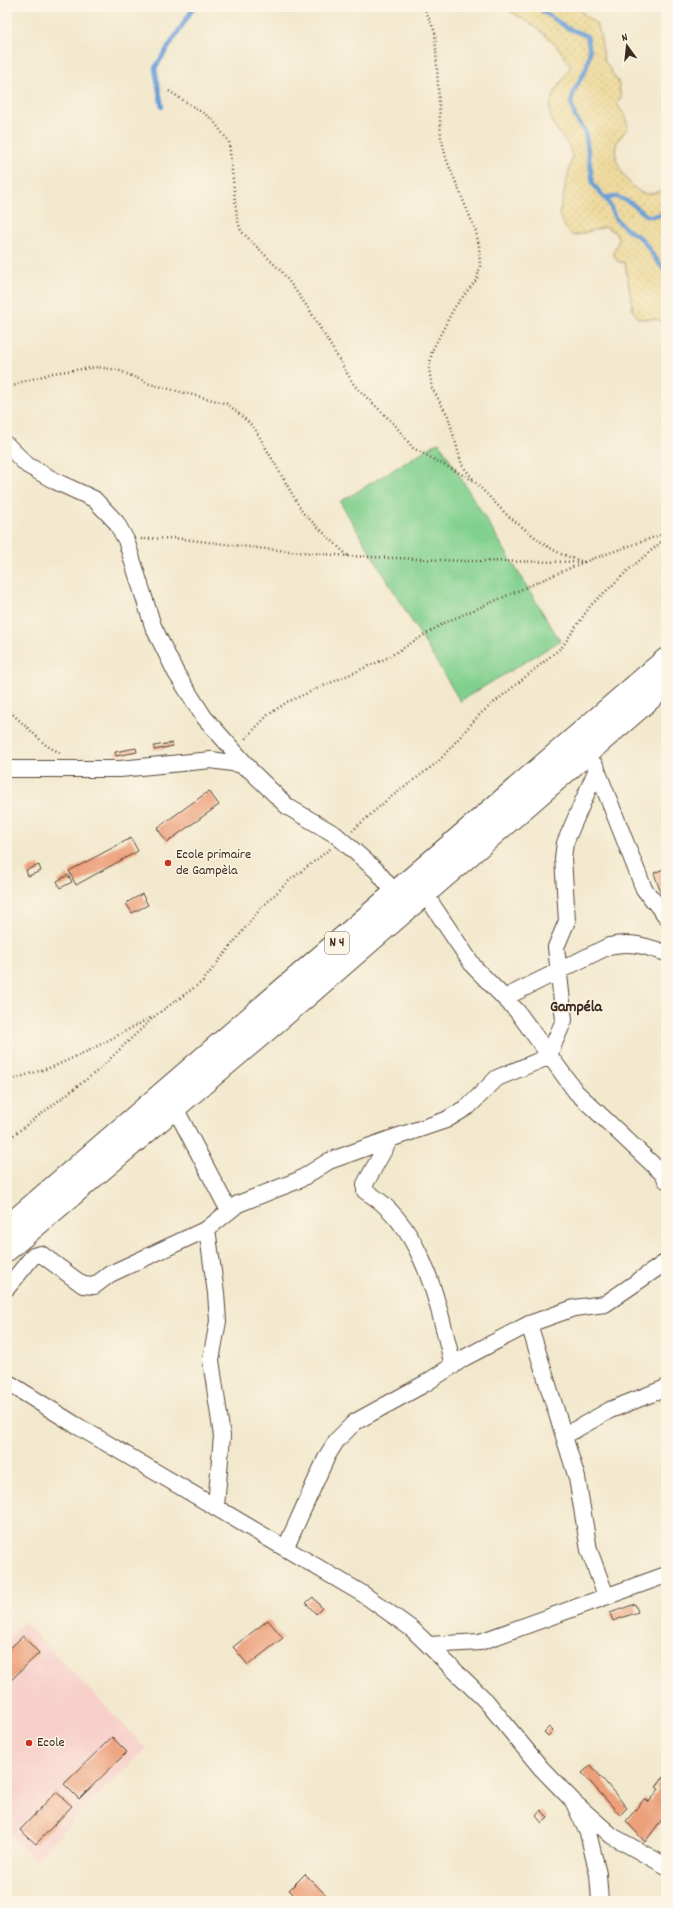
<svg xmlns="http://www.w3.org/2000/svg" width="673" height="1908" font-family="Dekko,sans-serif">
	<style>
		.built { fill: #f7d0ca }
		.sand { fill: url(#sand-dots); stroke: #94825e }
		.pitch { fill: #81d08f; stroke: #5e7d56 }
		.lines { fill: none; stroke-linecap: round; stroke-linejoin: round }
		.stream { stroke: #699fd6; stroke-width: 4.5 }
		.building { fill: #ec9f79 }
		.street-casing { stroke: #564638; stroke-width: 18 }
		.highway-casing { stroke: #564638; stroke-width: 24 }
		.path { stroke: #564638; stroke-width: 2.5; stroke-dasharray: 1 3; stroke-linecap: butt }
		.street { stroke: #fff; stroke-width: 16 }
		.highway { stroke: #fff; stroke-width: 22 }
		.poi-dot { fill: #c8321e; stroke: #fcf5e5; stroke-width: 1.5 }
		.labels { text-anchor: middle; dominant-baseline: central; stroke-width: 3; stroke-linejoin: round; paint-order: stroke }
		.shield { fill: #fcf5e5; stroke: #75675a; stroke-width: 1 }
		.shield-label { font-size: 13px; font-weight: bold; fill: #3b2a1e }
		.poi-label { font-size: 14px; fill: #3b2a1e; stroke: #fcf5e5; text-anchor: start }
		.quarter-label { font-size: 16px; font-weight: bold; fill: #3b2a1e; stroke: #fcf5e5 }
	</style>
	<defs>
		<pattern id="sand-dots" width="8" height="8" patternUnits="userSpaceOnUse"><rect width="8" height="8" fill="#eeda9e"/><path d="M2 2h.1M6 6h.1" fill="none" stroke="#cdbb88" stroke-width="1.8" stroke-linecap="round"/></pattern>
	</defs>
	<rect width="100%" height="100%" fill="#fcf5e5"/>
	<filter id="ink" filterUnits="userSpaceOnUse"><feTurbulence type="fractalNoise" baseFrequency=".025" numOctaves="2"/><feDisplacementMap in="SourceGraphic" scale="8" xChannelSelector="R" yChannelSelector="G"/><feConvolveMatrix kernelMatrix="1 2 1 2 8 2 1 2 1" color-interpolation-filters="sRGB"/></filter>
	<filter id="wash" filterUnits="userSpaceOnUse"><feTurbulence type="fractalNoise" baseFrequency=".012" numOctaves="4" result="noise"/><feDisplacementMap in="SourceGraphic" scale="16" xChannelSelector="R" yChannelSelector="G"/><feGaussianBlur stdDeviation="0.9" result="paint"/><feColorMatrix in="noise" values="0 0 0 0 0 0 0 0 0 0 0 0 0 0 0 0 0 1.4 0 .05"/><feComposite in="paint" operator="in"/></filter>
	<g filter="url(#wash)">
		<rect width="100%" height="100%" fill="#f2e8cd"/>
		<!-- built -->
		<path class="built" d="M 24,1622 L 146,1748 L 35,1860 L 7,1831 L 7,1638 Z"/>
		<!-- sand -->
		<path class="sand" d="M 505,7 L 576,7 L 596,24 L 600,33 L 604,60 L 618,82 L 621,97 L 617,104 L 625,116 L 628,127 C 625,132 617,140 616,146 C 613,163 627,185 642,193 C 649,196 659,191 666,189 L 666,323 L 655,319 L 639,319 L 633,311 L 625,263 L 617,261 L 613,253 L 619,240 L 616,233 L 605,227 L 573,236 L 566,229 L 559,215 L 572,157 C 570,145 564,139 557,130 C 539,105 559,88 571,66 C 560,48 546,34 528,22 C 520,16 512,14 505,7 Z"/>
		<!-- pitch -->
		<path class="pitch" d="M 439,442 L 560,641 L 460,701 L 340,502 Z"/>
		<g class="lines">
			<!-- stream -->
			<path class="stream" d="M 537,7 L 567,28 L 587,36 L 590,51 L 586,69 L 575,89 L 571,102 L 575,117 L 585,131 L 593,184 L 609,203 L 615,218 L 624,227 L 643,240 L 655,258 L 666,272
				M 162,107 L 155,68 L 194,7
				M 604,197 L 618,197 L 631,203 L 647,216 L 655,216 L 666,213"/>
		</g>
		<g id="blocks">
			<!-- building -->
			<path class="building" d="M 172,743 L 173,746 L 154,750 L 154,746 Z
				M 136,748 L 137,752 L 116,756 L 115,752 Z
				M 209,791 L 219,805 L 167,842 L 157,828 Z
				M 131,838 L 138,851 L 76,885 L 69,871 Z
				M 39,865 L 41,871 L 28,876 L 26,870 Z
				M 666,868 L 666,898 L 663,899 L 654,873 Z
				M 68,875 L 72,882 L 60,888 L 57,881 Z
				M 142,894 L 148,905 L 132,913 L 126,903 Z
				M 313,1597 L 322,1608 L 316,1614 L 306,1603 Z
				M 635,1604 L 638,1612 L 613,1621 L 610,1613 Z
				M 268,1620 L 283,1638 L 248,1665 L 233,1647 Z
				M 23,1636 L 39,1653 L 7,1684 L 7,1651 Z
				M 549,1727 L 553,1731 L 548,1736 L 544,1732 Z
				M 112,1737 L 127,1752 L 79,1799 L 64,1784 Z
				M 591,1765 L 627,1808 L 620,1815 L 582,1773 Z
				M 666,1774 L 666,1814 L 645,1842 L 626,1821 L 645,1798 L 649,1802 L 659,1789 L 656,1787 Z
				M 56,1792 L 72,1806 L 36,1844 L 20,1830 Z
				M 541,1810 L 548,1818 L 542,1823 L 536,1816 Z
				M 305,1874 L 332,1901 L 300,1901 L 289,1890 Z"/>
		</g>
	</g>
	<g filter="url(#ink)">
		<use href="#blocks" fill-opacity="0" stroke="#564638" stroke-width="1"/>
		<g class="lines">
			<defs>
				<path id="street" d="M 7,445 L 27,465 L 55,481 L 94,499 L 116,522 L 126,540 L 153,626 L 176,673 L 204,717 L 249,768
					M 595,765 L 644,889 L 666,916
					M 7,769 L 120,769 L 211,760 L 239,764 L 250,770 L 288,807 L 336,835 L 377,871 L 395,893
					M 425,894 L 474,967 L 517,1011 L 576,1092 L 664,1175 L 666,1180
					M 504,998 L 609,946 C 632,941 645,946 666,953
					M 175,1108 L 229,1211
					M 207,1229 L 216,1293 L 218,1321 L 211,1360 L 222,1436 L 216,1506
					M 7,1288 L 33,1256 L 41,1254 L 83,1285 L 94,1286 L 110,1274 L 207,1229 L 238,1204 L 299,1180 L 329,1161 L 390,1139
					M 529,1324 L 577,1478 L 589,1550 L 606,1596
					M 453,1366 C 438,1305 424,1225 365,1191 L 365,1184 L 390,1139 L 446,1120 L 469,1106 L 497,1078 L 548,1057 L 564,1020 L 556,947 L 567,921 L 563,858 L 565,843 L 597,769
					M 7,1382 L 74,1424 L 363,1594 L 412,1629 L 487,1702 L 541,1768 L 573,1801 L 588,1833 L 598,1874 L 600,1901
					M 564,1436 L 610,1410 L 666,1388
					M 286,1547 L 327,1456 L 337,1440 L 355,1422 L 426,1383 L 464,1358 L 529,1324 L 574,1308 L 605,1304 L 666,1262
					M 429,1645 L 480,1642 L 666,1575
					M 577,1805 L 612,1836 L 666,1866"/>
				<path id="highway" d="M 7,1227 L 666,659
					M 7,1250 L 301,1001 L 666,685"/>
			</defs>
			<!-- street casing -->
			<use href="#street" class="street-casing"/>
			<!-- highway casing -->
			<use href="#highway" class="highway-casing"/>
			<!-- path -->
			<path class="path" d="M 424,7 L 435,32 L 441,137 L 447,161 L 475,229 L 479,245 L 480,266 L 477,279 L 454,308 L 432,351 L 429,369 L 432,388 L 448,416 L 462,465 L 473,479
				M 169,91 L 212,119 L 229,142 L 237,218 L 241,231 L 282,272 L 309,309 L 354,385 L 394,424 L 413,448 L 474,481 L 507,515 L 545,545 L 561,554 L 584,562 L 444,623 L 387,658 L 287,702 L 268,715 L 244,740
				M 7,389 L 22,382 L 53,373 L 97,367 L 118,370 L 150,384 L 228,404 L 248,422 L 255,429 L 303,513 L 348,556
				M 141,539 L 174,538 L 266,549 L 348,556 L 465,561 L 584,562 L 666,533
				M 7,709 L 47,746 L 62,754
				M 352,831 L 387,800 L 438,762 L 480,714 L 562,647 L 591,605 L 634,565 L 666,538
				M 7,1081 L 55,1066 L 90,1050 L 152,1017
				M 7,1140 L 96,1072 L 156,1015 L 202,982 L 261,908 L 289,881 L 330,849"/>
			<!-- street -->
			<use href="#street" class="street"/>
			<!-- highway -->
			<use href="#highway" class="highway"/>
		</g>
	</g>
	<!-- markers -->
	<g class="poi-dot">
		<circle cx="168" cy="863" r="4"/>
		<circle cx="29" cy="1743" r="4"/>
	</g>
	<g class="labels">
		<!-- shield labels -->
		<rect class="shield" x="325" y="932" width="24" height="22" rx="3"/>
		<g class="shield-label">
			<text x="337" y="943">N 4</text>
		</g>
		<!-- poi labels -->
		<g class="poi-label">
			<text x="176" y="855">Ecole primaire<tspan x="176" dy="16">de Gampèla</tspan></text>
			<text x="37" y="1743">Ecole</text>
		</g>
		<!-- quarter labels -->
		<g class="quarter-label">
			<text x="576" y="1007">Gampéla</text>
		</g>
	</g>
	<!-- margin -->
	<rect width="673" height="1908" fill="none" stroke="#fcf5e5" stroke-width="24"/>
	<!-- north arrow -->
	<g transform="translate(627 46) rotate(345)" stroke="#fcf5e5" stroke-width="3" paint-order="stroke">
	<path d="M0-3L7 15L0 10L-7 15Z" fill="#3b2a1e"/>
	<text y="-6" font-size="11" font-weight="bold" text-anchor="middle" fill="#3b2a1e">N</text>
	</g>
</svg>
